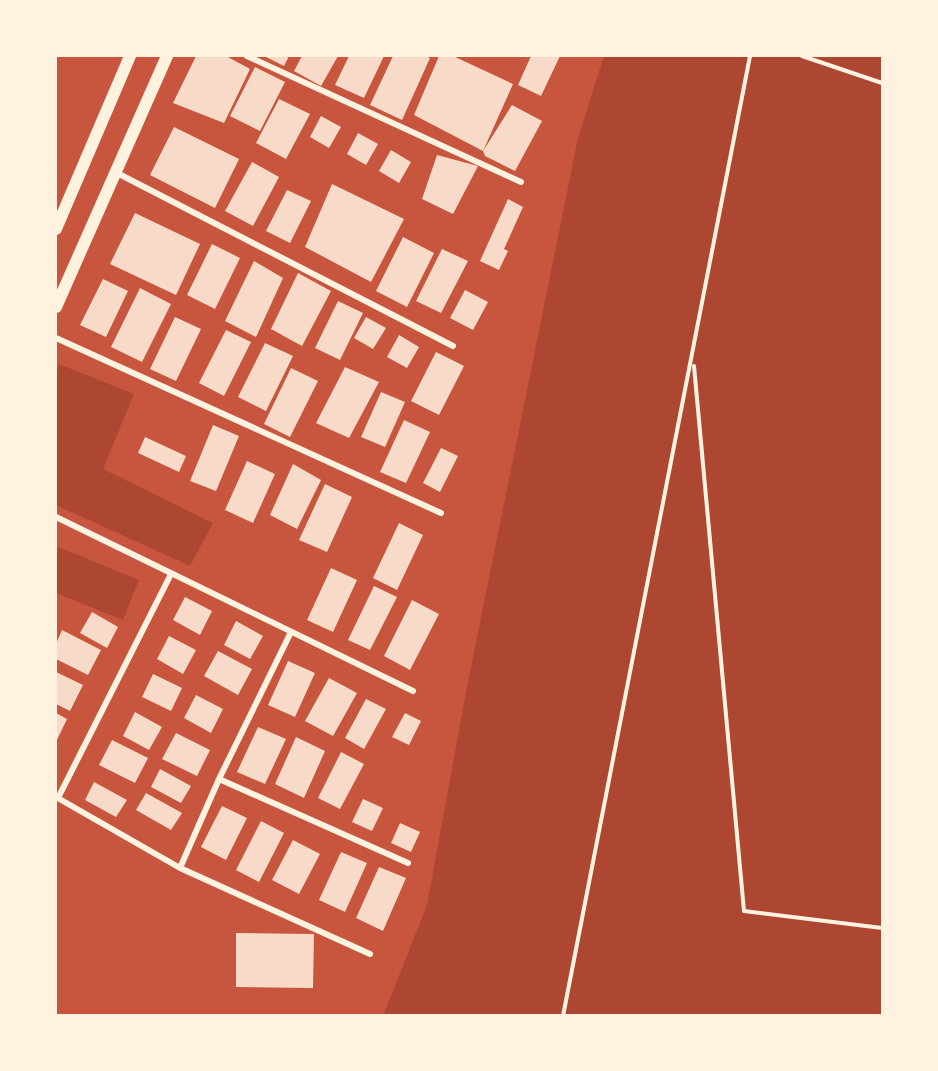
<svg xmlns="http://www.w3.org/2000/svg" width="938" height="1071" font-family="'Sofia Sans Condensed',sans-serif">
	<style>
		.green { fill: #ae4732 }
		.building { fill: #f7dbc8 }
		.lines { fill: none; stroke-linecap: round; stroke-linejoin: round }
		.path { stroke: #fff3e0; stroke-width: 4 }
		.minor { stroke: #fff3e0; stroke-width: 6 }
		.secondary { stroke: #fff3e0; stroke-width: 12 }
	</style>
	<rect width="100%" height="100%" fill="#c8553d"/>
	<!-- green -->
	<path class="green" d="M 604,56 L 882,56 L 882,1015 L 383,1016 L 427,905 L 467,687 L 578,138 Z
		M 59,364 L 134,394 L 103,469 L 213,523 L 190,566 L 56,505 L 56,374 Z
		M 56,546 L 139,580 L 123,620 L 56,593 Z"/>
	<!-- building -->
	<path class="building" d="M 196,56 L 226,56 L 250,69 L 224,123 L 173,103 Z
		M 264,56 L 289,56 L 284,66 Z
		M 302,56 L 338,56 L 321,86 L 294,71 Z
		M 349,56 L 384,56 L 364,98 L 335,85 Z
		M 393,56 L 425,56 L 430,58 L 402,120 L 370,105 Z
		M 439,56 L 453,56 L 513,84 L 483,151 L 512,105 L 542,121 L 515,171 L 485,156 L 483,151 L 414,115 Z
		M 531,56 L 560,56 L 541,96 L 518,85 Z
		M 255,67 L 285,82 L 260,131 L 230,116 Z
		M 279,99 L 310,114 L 286,159 L 256,143 Z
		M 321,116 L 341,127 L 329,148 L 310,137 Z
		M 174,127 L 239,159 L 215,208 L 150,175 Z
		M 358,133 L 378,144 L 366,165 L 347,154 Z
		M 391,150 L 411,162 L 399,183 L 379,171 Z
		M 437,155 L 478,166 L 453,214 L 422,199 Z
		M 252,162 L 279,177 L 253,226 L 225,211 Z
		M 332,184 L 404,219 L 371,282 L 305,247 Z
		M 287,190 L 311,201 L 290,243 L 266,231 Z
		M 508,199 L 523,207 L 504,249 L 508,251 L 499,270 L 480,261 Z
		M 135,213 L 200,244 L 176,295 L 110,264 Z
		M 403,237 L 434,253 L 407,307 L 376,291 Z
		M 212,244 L 240,258 L 215,309 L 187,295 Z
		M 442,249 L 468,261 L 441,313 L 416,301 Z
		M 254,261 L 283,278 L 256,337 L 225,321 Z
		M 298,273 L 331,291 L 302,346 L 271,329 Z
		M 103,279 L 128,291 L 106,337 L 80,325 Z
		M 140,288 L 171,304 L 142,362 L 111,347 Z
		M 465,290 L 488,302 L 473,330 L 450,318 Z
		M 338,301 L 363,313 L 340,360 L 315,348 Z
		M 175,317 L 201,329 L 176,381 L 150,369 Z
		M 366,317 L 386,328 L 373,349 L 354,338 Z
		M 226,330 L 251,342 L 224,396 L 199,383 Z
		M 399,335 L 419,347 L 407,368 L 387,357 Z
		M 265,343 L 293,356 L 266,411 L 238,397 Z
		M 436,352 L 464,366 L 439,415 L 411,401 Z
		M 345,367 L 379,382 L 349,438 L 316,423 Z
		M 291,368 L 318,381 L 290,437 L 264,424 Z
		M 381,392 L 405,402 L 385,447 L 361,437 Z
		M 404,420 L 430,432 L 406,483 L 380,472 Z
		M 213,425 L 239,436 L 216,491 L 190,481 Z
		M 145,437 L 186,456 L 179,472 L 138,453 Z
		M 441,448 L 458,456 L 440,492 L 423,483 Z
		M 247,461 L 275,474 L 253,523 L 225,510 Z
		M 293,464 L 321,480 L 297,529 L 270,515 Z
		M 325,484 L 352,497 L 327,552 L 299,540 Z
		M 399,523 L 423,535 L 397,590 L 373,578 Z
		M 331,568 L 357,580 L 333,632 L 307,620 Z
		M 374,586 L 397,597 L 370,650 L 348,640 Z
		M 185,597 L 212,611 L 200,635 L 173,620 Z
		M 412,600 L 439,614 L 410,670 L 384,656 Z
		M 92,612 L 118,627 L 107,648 L 80,633 Z
		M 236,621 L 263,636 L 250,659 L 224,645 Z
		M 62,630 L 101,650 L 88,675 L 56,659 L 56,644 Z
		M 169,636 L 196,650 L 183,674 L 157,659 Z
		M 218,651 L 252,669 L 238,695 L 204,676 Z
		M 288,661 L 315,673 L 295,717 L 268,705 Z
		M 56,672 L 83,685 L 70,711 L 56,704 Z
		M 153,674 L 182,688 L 171,711 L 142,697 Z
		M 329,678 L 357,693 L 333,736 L 305,721 Z
		M 196,695 L 223,709 L 211,733 L 184,718 Z
		M 366,699 L 386,709 L 364,749 L 345,738 Z
		M 135,712 L 162,727 L 149,750 L 123,736 Z
		M 56,713 L 67,719 L 56,742 Z
		M 405,713 L 421,721 L 409,745 L 392,737 Z
		M 258,727 L 286,739 L 265,784 L 237,772 Z
		M 176,733 L 210,750 L 197,776 L 162,759 Z
		M 296,737 L 325,751 L 304,798 L 275,784 Z
		M 112,740 L 148,758 L 135,783 L 99,765 Z
		M 341,752 L 364,764 L 340,809 L 318,798 Z
		M 160,769 L 191,786 L 181,803 L 151,787 Z
		M 94,782 L 127,800 L 116,817 L 85,800 Z
		M 146,793 L 182,813 L 171,830 L 136,810 Z
		M 363,799 L 383,808 L 372,831 L 352,822 Z
		M 222,806 L 247,818 L 226,860 L 201,847 Z
		M 261,821 L 284,833 L 259,882 L 236,870 Z
		M 400,823 L 420,832 L 411,852 L 391,843 Z
		M 293,840 L 320,854 L 299,894 L 272,880 Z
		M 341,852 L 367,863 L 345,912 L 319,900 Z
		M 379,867 L 406,878 L 383,931 L 356,918 Z
		M 236,933 L 314,934 L 313,988 L 236,987 Z"/>
	<g class="lines">
		<!-- path -->
		<path class="path" d="M 802,56 L 882,83
			M 694,366 L 744,911 L 882,928
			M 563,1016 L 750,56"/>
		<!-- minor -->
		<path class="minor" d="M 247,56 L 521,182
			M 117,173 L 453,346
			M 56,338 L 441,513
			M 56,517 L 413,691
			M 219,779 L 408,863
			M 56,797 L 180,868 L 370,954
			M 58,798 L 171,574
			M 180,868 L 219,779 L 291,632"/>
		<!-- secondary -->
		<path class="secondary" d="M 56,229 L 130,56
			M 56,307 L 167,56"/>
	</g>
	<!-- border -->
	<rect width="938" height="1071" fill="none" stroke="#fff3e0" stroke-width="114"/>
</svg>
